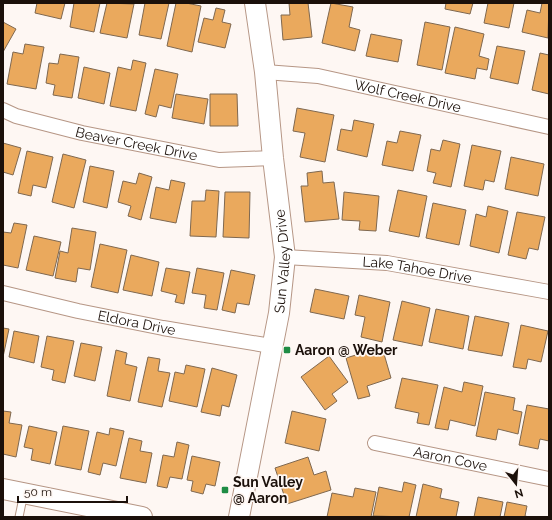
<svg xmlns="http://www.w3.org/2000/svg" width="552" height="520" font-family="Raleway,sans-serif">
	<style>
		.building { fill: #eaa95d; stroke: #7f6850 }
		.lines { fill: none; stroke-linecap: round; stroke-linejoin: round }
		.lane-casing { stroke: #b69685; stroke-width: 9 }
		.street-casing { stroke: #b69685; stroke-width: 16 }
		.secondary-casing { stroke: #b69685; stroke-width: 22 }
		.lane { stroke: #fff; stroke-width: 7 }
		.street { stroke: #fff; stroke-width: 14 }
		.secondary { stroke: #fff; stroke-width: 20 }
		.poi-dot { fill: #1f8c44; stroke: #fef7f3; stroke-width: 1.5 }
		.labels { text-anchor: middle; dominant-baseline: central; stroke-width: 3.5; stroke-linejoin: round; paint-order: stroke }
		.street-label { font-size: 14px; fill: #1b100a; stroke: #fef7f3 }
		.poi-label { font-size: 14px; font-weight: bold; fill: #1b100a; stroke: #fef7f3; text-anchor: start }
	</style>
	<rect width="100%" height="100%" fill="#fef7f3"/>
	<!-- building -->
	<path class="building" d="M 37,3 L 65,3 L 61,19 L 35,13 Z
		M 74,3 L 100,3 L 94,32 L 70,27 Z
		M 107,3 L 134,4 L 127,38 L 100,33 Z
		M 145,3 L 169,3 L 161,39 L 139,35 Z
		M 176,3 L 186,3 L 201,6 L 192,52 L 167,46 Z
		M 289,3 L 308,3 L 312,37 L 283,40 L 281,15 L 290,15 Z
		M 331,3 L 353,7 L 349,27 L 360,30 L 355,51 L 322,43 Z
		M 446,3 L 473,3 L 470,14 L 445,9 Z
		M 488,3 L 514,3 L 509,28 L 484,23 Z
		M 542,3 L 549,3 L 548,38 L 522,32 L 527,10 L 540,13 Z
		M 216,8 L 225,10 L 222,22 L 231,24 L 225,48 L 198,42 L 204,18 L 213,20 Z
		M 3,22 L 16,29 L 3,52 Z
		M 425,22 L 450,27 L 442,70 L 417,65 Z
		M 455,27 L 484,34 L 479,56 L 489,59 L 487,70 L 477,68 L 475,79 L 445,73 Z
		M 371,34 L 402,40 L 398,62 L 366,56 Z
		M 25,44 L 44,47 L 36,89 L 7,84 L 13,52 L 23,54 Z
		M 497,46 L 525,51 L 518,84 L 490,78 Z
		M 540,53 L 549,55 L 549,94 L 532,90 Z
		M 60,54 L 79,57 L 72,98 L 53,95 L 55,85 L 46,83 L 49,63 L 58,64 Z
		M 133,60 L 146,63 L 136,111 L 110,106 L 118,67 L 131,70 Z
		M 84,67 L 110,73 L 104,104 L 78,98 Z
		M 155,69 L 178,74 L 171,108 L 159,105 L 156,117 L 145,114 Z
		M 176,94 L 208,99 L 204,124 L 172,118 Z
		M 210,94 L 237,94 L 238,126 L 210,126 Z
		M 297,108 L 334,115 L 325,162 L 300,157 L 305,133 L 293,131 Z
		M 354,120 L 374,124 L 367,157 L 337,150 L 341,129 L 352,131 Z
		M 400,131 L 421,135 L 413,171 L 382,165 L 387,141 L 397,143 Z
		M 443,140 L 460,144 L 451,187 L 433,183 L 436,173 L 427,171 L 431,149 L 440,151 Z
		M 3,143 L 21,148 L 13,175 L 3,172 Z
		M 472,145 L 501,151 L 494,182 L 485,180 L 483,190 L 464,186 Z
		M 27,151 L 53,157 L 46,188 L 33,185 L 31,196 L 18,193 Z
		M 63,154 L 86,160 L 74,208 L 52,202 Z
		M 511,157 L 544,164 L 538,196 L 505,189 Z
		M 90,166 L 114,171 L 107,208 L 83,202 Z
		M 322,171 L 323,183 L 334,182 L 339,219 L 305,222 L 301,186 L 308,186 L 307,173 Z
		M 139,173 L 152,177 L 141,220 L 128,216 L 131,206 L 118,202 L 123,181 L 136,184 Z
		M 171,180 L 185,183 L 176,223 L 150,218 L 156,187 L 169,190 Z
		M 206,190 L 219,191 L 216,237 L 190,236 L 192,201 L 205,201 Z
		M 398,190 L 427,196 L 419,237 L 389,231 Z
		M 225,192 L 250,192 L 249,238 L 223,237 Z
		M 344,192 L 379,196 L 376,231 L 359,230 L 360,221 L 342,220 Z
		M 433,203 L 466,210 L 459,245 L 426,238 Z
		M 488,206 L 508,211 L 499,253 L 470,246 L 476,214 L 486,217 Z
		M 517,212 L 545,217 L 538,250 L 529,248 L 526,259 L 508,255 Z
		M 14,223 L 27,225 L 18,268 L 3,265 L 3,232 L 11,233 Z
		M 72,228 L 96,232 L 90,270 L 78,268 L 76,282 L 55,278 L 60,251 L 68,253 Z
		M 34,236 L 61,242 L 53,276 L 26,270 Z
		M 100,244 L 127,250 L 118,293 L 91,287 Z
		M 131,255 L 159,262 L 152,296 L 123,290 Z
		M 166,268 L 190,272 L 184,304 L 175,302 L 177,295 L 161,291 Z
		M 197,268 L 224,273 L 217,310 L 204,308 L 206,295 L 192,293 Z
		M 231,270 L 255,275 L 249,305 L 237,303 L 235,313 L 222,310 Z
		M 315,289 L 349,296 L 344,319 L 310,312 Z
		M 359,295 L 390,302 L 382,342 L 361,337 L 365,317 L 355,315 Z
		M 402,301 L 430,308 L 422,346 L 393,340 Z
		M 436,309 L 469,316 L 463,349 L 429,342 Z
		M 475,316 L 509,323 L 502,356 L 468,350 Z
		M 521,325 L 548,331 L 541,362 L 528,359 L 526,369 L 513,367 Z
		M 3,328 L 9,329 L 3,357 Z
		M 14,331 L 39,336 L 34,363 L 9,357 Z
		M 47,336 L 74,341 L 65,383 L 52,380 L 54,370 L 41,367 Z
		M 81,343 L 102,347 L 95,381 L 74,376 Z
		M 382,347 L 391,378 L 367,386 L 370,396 L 358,399 L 346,358 Z
		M 116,350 L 127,353 L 125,364 L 137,367 L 130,401 L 107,396 Z
		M 329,356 L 348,382 L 332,394 L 337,401 L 325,410 L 301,377 Z
		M 148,357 L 160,359 L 158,371 L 170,373 L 162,407 L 138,402 Z
		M 186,365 L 205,369 L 197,407 L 169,401 L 175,372 L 184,374 Z
		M 212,368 L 237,375 L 229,407 L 222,405 L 220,416 L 201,412 Z
		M 402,378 L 438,385 L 429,425 L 417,423 L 419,413 L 395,408 Z
		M 464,382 L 483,386 L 475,426 L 450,420 L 448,430 L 435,428 L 444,387 L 462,392 Z
		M 485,392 L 515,398 L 513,410 L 522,412 L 518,434 L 498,429 L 496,440 L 476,436 Z
		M 527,405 L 549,409 L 549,441 L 540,439 L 538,449 L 519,445 Z
		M 3,411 L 11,412 L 9,423 L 22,425 L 16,457 L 3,454 Z
		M 292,411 L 326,419 L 319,451 L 285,443 Z
		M 29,426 L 57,432 L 50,464 L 31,460 L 33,449 L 24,447 Z
		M 63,426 L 89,431 L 81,470 L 55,465 Z
		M 110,428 L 124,431 L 116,466 L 103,463 L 100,475 L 88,472 L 97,432 L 109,435 Z
		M 129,438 L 142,441 L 140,451 L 152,453 L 146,483 L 120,478 Z
		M 177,442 L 189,445 L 182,479 L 170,477 L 167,488 L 157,486 L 163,455 L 174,457 Z
		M 192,456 L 220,462 L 215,486 L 206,484 L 203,494 L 191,491 L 193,481 L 187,480 Z
		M 308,457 L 314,475 L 326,471 L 331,490 L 287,504 L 275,468 Z
		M 404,482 L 416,485 L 409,517 L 373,516 L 379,487 L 402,492 Z
		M 423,484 L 442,489 L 440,498 L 459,502 L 456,517 L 416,517 Z
		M 355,488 L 376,492 L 371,517 L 327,517 L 332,493 L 353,497 Z
		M 478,497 L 503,502 L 500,517 L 474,517 Z
		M 507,502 L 527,506 L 525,516 L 529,517 L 504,517 Z"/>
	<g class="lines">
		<defs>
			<path id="lane" d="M 19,517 L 24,493"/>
			<g id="street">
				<path id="s1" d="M 265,72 L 318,76 L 549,127"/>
				<path id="s2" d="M 3,110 L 16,116 L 82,133 L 219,160 L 273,158"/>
				<path id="s3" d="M 285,257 L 387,263 L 549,292"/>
				<path id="s4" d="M 3,293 L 78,311 L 163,328 L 271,346"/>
				<path id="s5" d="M 375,443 L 549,479"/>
			</g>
			<g id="secondary">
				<path d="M 3,489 L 142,517"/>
				<path id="s6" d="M 239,517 L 279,313 L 285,257 L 273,158 L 265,72 L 255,3"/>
			</g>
		</defs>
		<!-- lane casing -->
		<use href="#lane" class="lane-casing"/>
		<!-- street casing -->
		<use href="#street" class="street-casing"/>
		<!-- secondary casing -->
		<use href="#secondary" class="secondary-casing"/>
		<!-- lane -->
		<use href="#lane" class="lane"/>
		<!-- street -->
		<use href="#street" class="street"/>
		<!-- secondary -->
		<use href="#secondary" class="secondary"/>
	</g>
	<!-- markers -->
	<g class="poi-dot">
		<rect x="283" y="346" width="8" height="8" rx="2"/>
		<rect x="221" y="486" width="8" height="8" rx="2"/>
	</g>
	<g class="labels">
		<!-- street labels -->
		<g class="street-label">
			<text stroke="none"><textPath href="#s1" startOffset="145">Wolf Creek Drive</textPath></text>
			<text stroke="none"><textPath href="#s2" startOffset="138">Beaver Creek Drive</textPath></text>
			<text stroke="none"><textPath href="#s6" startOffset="260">Sun Valley Drive</textPath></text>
			<text stroke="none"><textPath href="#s3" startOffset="133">Lake Tahoe Drive</textPath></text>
			<text stroke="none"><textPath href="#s4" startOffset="137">Eldora Drive</textPath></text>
			<text stroke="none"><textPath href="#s5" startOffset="77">Aaron Cove</textPath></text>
		</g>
		<!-- poi labels -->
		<g class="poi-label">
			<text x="295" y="350">Aaron @ Weber</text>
			<text x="233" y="482">Sun Valley<tspan x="233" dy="16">@ Aaron</tspan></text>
		</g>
	</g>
	<!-- border -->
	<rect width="552" height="520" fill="none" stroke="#1b100a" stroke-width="8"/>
	<!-- north arrow -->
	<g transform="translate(516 484) rotate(163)" stroke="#fef7f3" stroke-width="3" paint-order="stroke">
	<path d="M0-3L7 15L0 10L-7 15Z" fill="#1b100a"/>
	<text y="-6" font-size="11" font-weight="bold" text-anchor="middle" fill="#1b100a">N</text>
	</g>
	<!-- scale -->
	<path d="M18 496v6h109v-6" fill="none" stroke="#1b100a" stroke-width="2"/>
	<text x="24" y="496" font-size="12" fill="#1b100a" stroke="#fef7f3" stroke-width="3" paint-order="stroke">50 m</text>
</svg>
